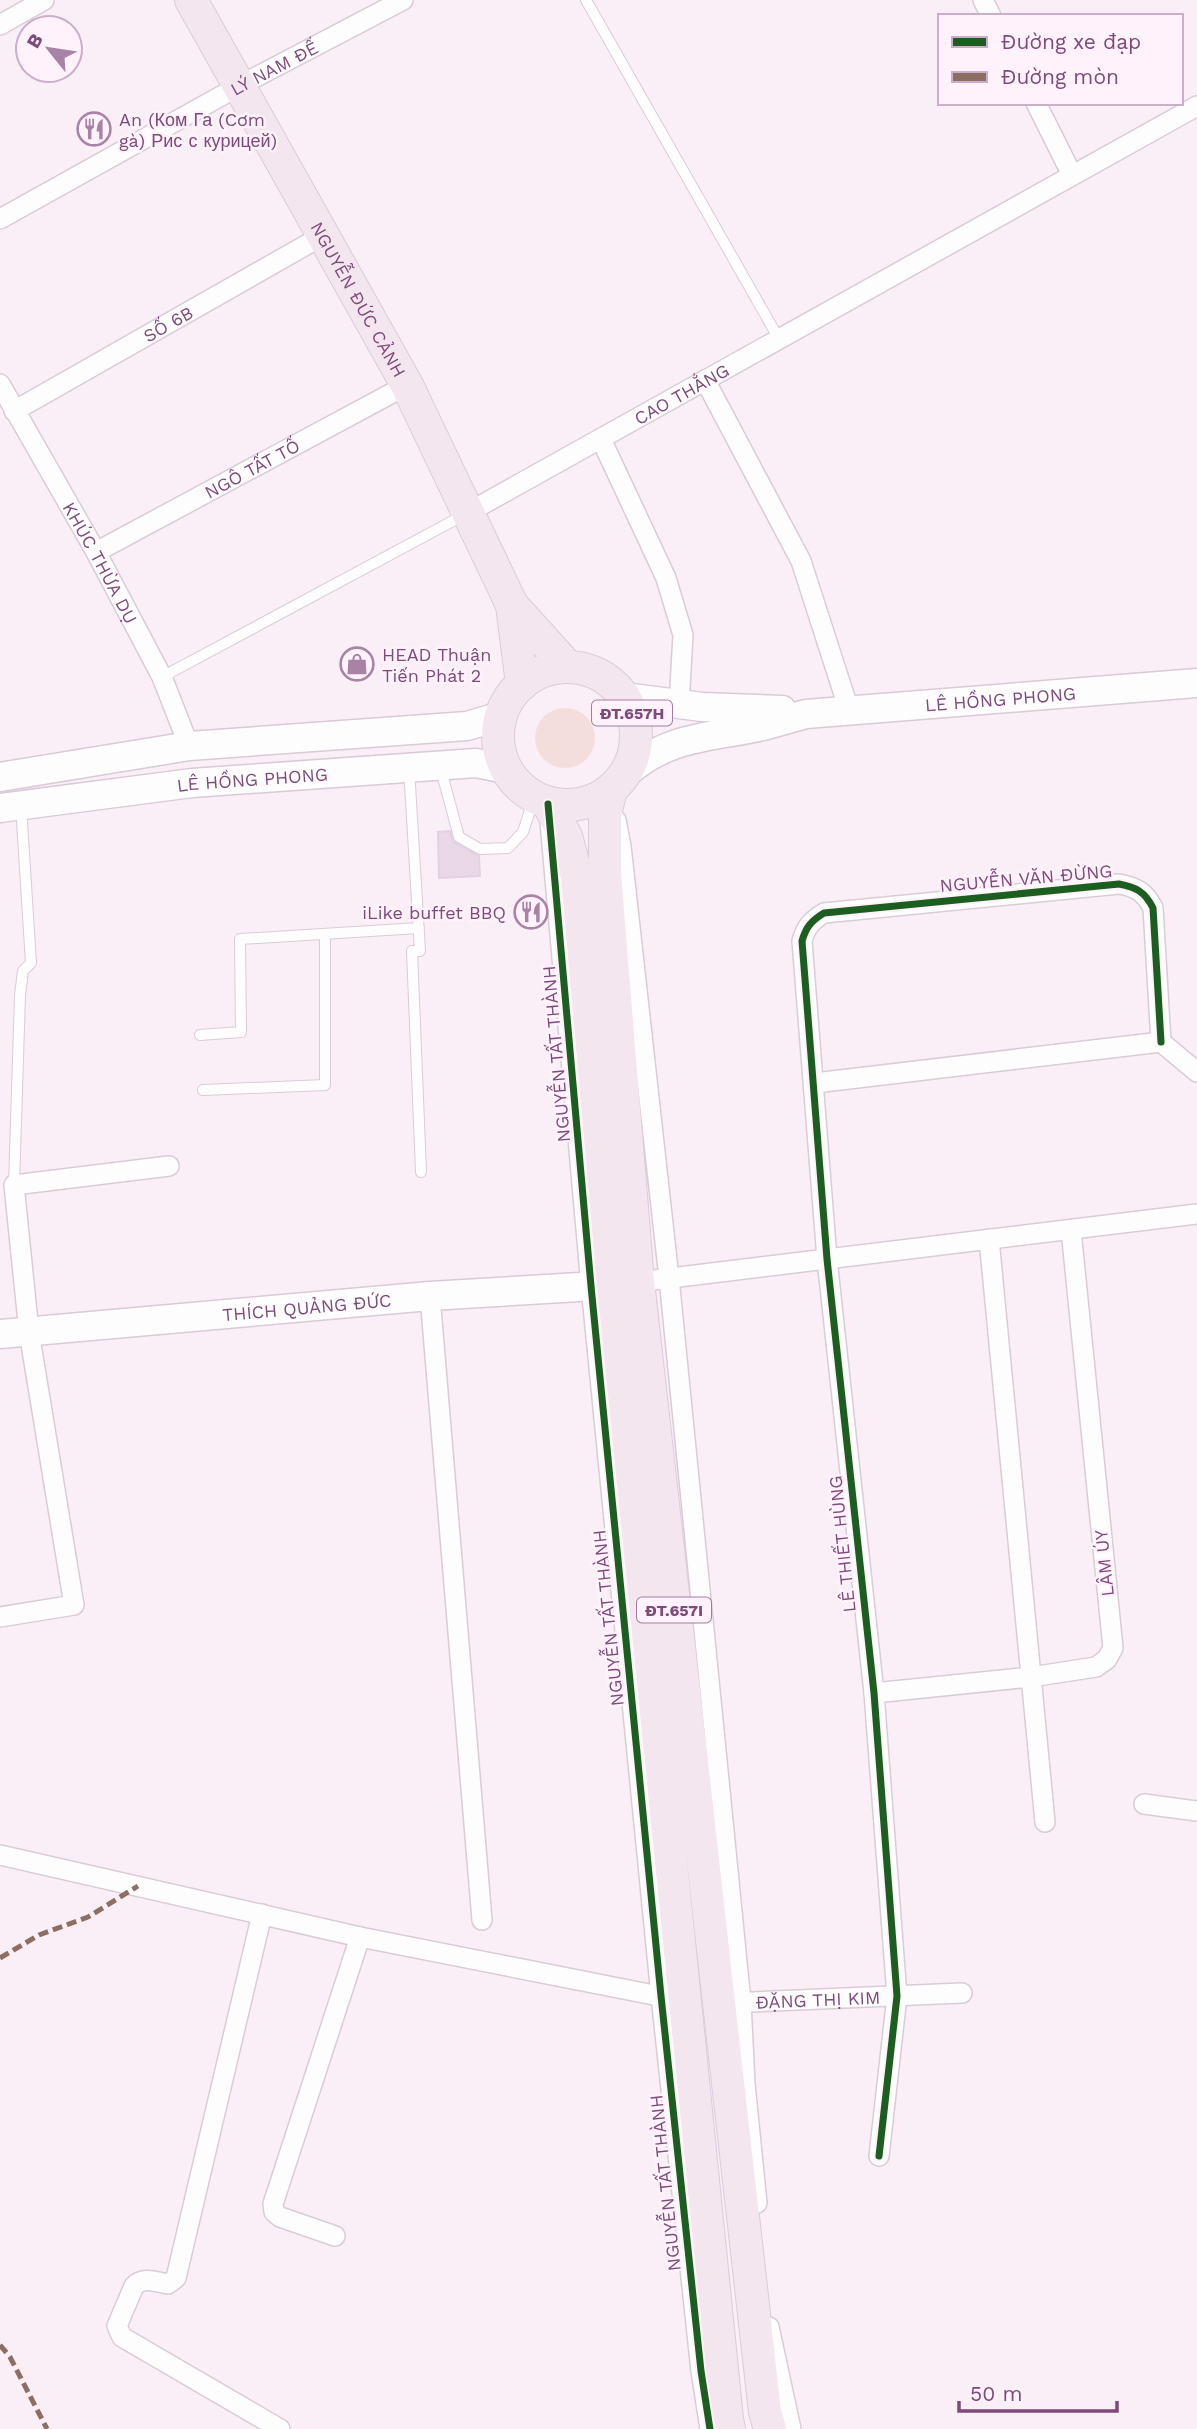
<svg xmlns="http://www.w3.org/2000/svg" width="1197" height="2429" font-family="'Work Sans',sans-serif">
	<style>
		.green { fill: #f4dedc }
		.building { fill: #ead8e7; stroke: #e4d0e2; stroke-width: 2 }
		.lines { fill: none; stroke-linecap: round; stroke-linejoin: round }
		.lane-casing { stroke: #d9ccd7; stroke-width: 12 }
		.street-casing { stroke: #d9ccd7; stroke-width: 22 }
		.secondary-casing { stroke: #d9cad7; stroke-width: 31 }
		.primary-casing { stroke: #dccada; stroke-width: 34 }
		.lane { stroke: #fefdfe; stroke-width: 10 }
		.street { stroke: #fefdfe; stroke-width: 19 }
		.secondary { stroke: #fefdfe; stroke-width: 28 }
		.primary { stroke: #f4e6ef; stroke-width: 32 }
		.quiet { stroke: #8d6e63; stroke-width: 5; stroke-dasharray: 10 5; stroke-linecap: butt }
		.cycleway-casing { stroke: #fff2fb; stroke-width: 11 }
		.cycleway { stroke: #1b5e20; stroke-width: 7 }
		.labels { text-anchor: middle; dominant-baseline: central; stroke-width: 5; stroke-linejoin: round; paint-order: stroke }
		.shield { fill: #fff2fb; stroke: #a57ca1; stroke-width: 2 }
		.shield-label { font-size: 16px; font-weight: bold; fill: #7e497b }
		.street-label { font-size: 18px; fill: #7e497b; stroke: #fff2fb }
		.poi-label { font-size: 18px; fill: #7e497b; stroke: #fff2fb; text-anchor: start }
	</style>
	<rect width="100%" height="100%" fill="#faeff7"/>
	<!-- green -->
	<path class="green" d="M535 738a30 30 0 1 1 60 0a30 30 0 1 1-60 0Z"/>
	<!-- building -->
	<path class="building" d="M 450,831 L 453,842 L 479,856 L 480,876 L 439,878 L 438,832 Z"/>
	<g class="lines">
		<defs>
			<path id="lane" d="M 586,0 L 779,339
				M 162,677 L 464,515
				M 409,768 L 420,951 L 412,951 L 421,1172
				M 441,770 L 459,837 L 480,849 L 508,848 L 523,832 L 534,798
				M 200,1035 L 241,1032 L 240,939 L 419,928
				M 203,1090 L 325,1085 L 325,934
				M 14,1185 L 20,995 L 23,971 L 31,963 L 21,806"/>
			<g id="street">
				<path d="M 983,0 L 991,16"/>
				<path d="M 0,25 L 44,0"/>
				<path d="M 1036,103 L 1072,175"/>
				<path id="s1" d="M 0,219 L 239,86 L 403,0"/>
				<path d="M 705,380 L 801,561 L 849,710"/>
				<path id="s2" d="M 0,384 L 96,552 L 162,677 L 189,746"/>
				<path id="s3" d="M 14,411 L 322,236"/>
				<path d="M 601,439 L 666,578 L 683,635 L 679,704"/>
				<path id="s4" d="M 469,512 L 1197,106"/>
				<path id="s5" d="M 96,552 L 407,385"/>
				<path d="M 616,820 L 621,846 L 669,1278 L 741,2002 L 745,2084 L 757,2203"/>
				<path d="M 550,822 L 591,1286 L 661,1996 L 701,2371 L 710,2429"/>
				<path d="M 815,1083 L 1161,1042 L 1197,1072"/>
				<path d="M 989,1239 L 1045,1822"/>
				<path d="M 638,1282 L 1197,1214"/>
				<path d="M 430,1296 L 482,1920"/>
				<path d="M 0,1617 L 74,1605 L 29,1332 L 14,1185 L 169,1166"/>
				<path d="M 874,1693 L 1031,1677 L 1096,1667 L 1107,1659 L 1113,1648 L 1071,1230"/>
				<path d="M 1144,1804 L 1197,1811"/>
				<path d="M 0,1855 L 360,1937 L 674,1999"/>
				<path d="M 262,1914 L 176,2278 L 168,2284 C 156,2282 143,2276 134,2286 L 117,2326 L 122,2337 L 280,2429"/>
				<path id="s6" d="M 729,2003 L 962,1993"/>
				<path d="M 879,2156 L 897,1996 L 874,1693 L 827,1259 L 802,941 C 806,927 811,921 824,913 L 1119,884 C 1136,887 1145,892 1153,908 L 1161,1042"/>
				<path d="M 335,2236 L 280,2217 L 274,2212 L 273,2204 L 360,1937"/>
				<path d="M 769,2327 L 791,2429"/>
			</g>
			<g id="secondary">
				<path d="M 624,697 L 702,707 L 782,710"/>
				<path id="s7" d="M 625,774 C 669,735 710,738 763,726 C 777,722 792,718 806,714 L 1197,683"/>
				<path d="M 0,777 L 189,746 L 467,726 L 501,716"/>
				<path id="s8" d="M 0,808 L 192,783 L 476,763 L 506,769"/>
				<path id="s9" d="M 0,1334 L 430,1296 L 613,1285"/>
			</g>
			<g id="primary">
				<path id="s10" d="M 191,0 L 407,385 L 512,605 L 568,667"/>
				<path d="M 512,605 L 522,684"/>
				<circle cx="567" cy="736" r="69"/>
				<path d="M 611,790 L 605,814 L 605,874 L 638,1282 L 765,2412 L 770,2429"/>
				<path d="M 548,804 L 566,836 L 577,877 L 613,1285 L 727,2419 L 729,2429"/>
			</g>
		</defs>
		<!-- lane casing -->
		<use href="#lane" class="lane-casing"/>
		<!-- street casing -->
		<use href="#street" class="street-casing"/>
		<!-- secondary casing -->
		<use href="#secondary" class="secondary-casing"/>
		<!-- primary casing -->
		<use href="#primary" class="primary-casing"/>
		<!-- lane -->
		<use href="#lane" class="lane"/>
		<!-- street -->
		<use href="#street" class="street"/>
		<!-- secondary -->
		<use href="#secondary" class="secondary"/>
		<!-- primary -->
		<use href="#primary" class="primary"/>
		<!-- quiet -->
		<path class="quiet" d="M 0,1958 L 39,1935 L 88,1917 L 138,1886
			M 0,2345 L 10,2357 L 47,2429"/>
		<defs>
			<path id="cycleway" d="M 548,804 L 591,1286 L 661,1996 L 701,2371 L 710,2429
				M 879,2156 L 897,1996 L 874,1693 L 827,1259 L 802,941 C 806,927 811,921 824,913 L 1119,884 C 1136,887 1145,892 1153,908 L 1161,1042"/>
		</defs>
		<!-- cycleway casing -->
		<use href="#cycleway" class="cycleway-casing"/>
		<!-- cycleway -->
		<use href="#cycleway" class="cycleway"/>
	</g>
	<!-- icons -->
	<defs>
		<symbol id="restaurant-ring" viewBox="-11 -11 22 22"><circle r="9.5" fill="#fff2fb" stroke="#a983a6" stroke-width="1.5"/><path d="M-5-6h1v4h1v-4h1v4h1v-4h1v5L-1.5 .5V6h-2V.5L-5-1ZM5-6V6H3V1.5H1.5Q1.5-4 5-6Z" fill="#a983a6"/></symbol>
		<symbol id="shop-ring" viewBox="-11 -11 22 22"><circle r="9.5" fill="#fff2fb" stroke="#a983a6" stroke-width="1.5"/><path d="M-5-2.5h2.3a2.7 3.5 0 0 1 5.4 0H5L5.5 6h-11ZM-1.5-2.5h3a1.5 2.3 0 0 0-3 0Z" fill="#a983a6"/></symbol>
	</defs>
	<g fill-rule="evenodd">
		<use href="#restaurant-ring" x="75" y="110" width="38" height="38"/>
		<use href="#shop-ring" x="338" y="645" width="38" height="38"/>
		<use href="#restaurant-ring" x="512" y="893" width="38" height="38"/>
	</g>
	<g class="labels">
		<!-- shield labels -->
		<g class="shield">
			<rect x="592" y="700.5" width="80" height="25" rx="5"/>
			<rect x="637" y="1597.5" width="74" height="25" rx="5"/>
		</g>
		<g class="shield-label">
			<text x="632" y="713">ĐT.657H</text>
			<text x="674" y="1610">ĐT.657I</text>
		</g>
		<!-- street labels -->
		<g class="street-label">
			<text stroke="none"><textPath href="#s1" startOffset="313">LÝ NAM ĐẾ</textPath></text>
			<text stroke="none"><textPath href="#s10" startOffset="343">NGUYỄN ĐỨC CẢNH</textPath></text>
			<text stroke="none"><textPath href="#s3" startOffset="177">SỐ 6B</textPath></text>
			<text stroke="none"><textPath href="#s4" startOffset="243">CAO THẮNG</textPath></text>
			<text stroke="none"><textPath href="#s5" startOffset="177">NGÔ TẤT TỐ</textPath></text>
			<text stroke="none"><textPath href="#s2" startOffset="205">KHÚC THỪA DỤ</textPath></text>
			<text stroke="none"><textPath href="#s7" startOffset="388">LÊ HỒNG PHONG</textPath></text>
			<text stroke="none"><textPath href="#s8" startOffset="254">LÊ HỒNG PHONG</textPath></text>
			<text transform="translate(1026 878) rotate(-5)">NGUYỄN VĂN ĐỪNG</text>
			<text transform="translate(556 1054) rotate(-95)">NGUYỄN TẤT THÀNH</text>
			<text stroke="none"><textPath href="#s9" startOffset="308">THÍCH QUẢNG ĐỨC</textPath></text>
			<text transform="translate(842 1544) rotate(-96)">LÊ THIẾT HÙNG</text>
			<text transform="translate(1104 1563) rotate(-96)">LÂM ÚY</text>
			<text transform="translate(608 1618) rotate(-96)">NGUYỄN TẤT THÀNH</text>
			<text stroke="none"><textPath href="#s6" startOffset="89">ĐẶNG THỊ KIM</textPath></text>
			<text transform="translate(665 2183) rotate(-96)">NGUYỄN TẤT THÀNH</text>
		</g>
		<!-- poi labels -->
		<g class="poi-label">
			<text x="119" y="119">An (Ком Га (Cơm<tspan x="119" dy="21">gà) Рис с курицей)</tspan></text>
			<text x="382" y="654">HEAD Thuận<tspan x="382" dy="21">Tiến Phát 2</tspan></text>
			<text x="506" y="912" text-anchor="end">iLike buffet BBQ</text>
		</g>
	</g>
	<!-- legend -->
	<rect x="938" y="14" width="245" height="91" fill="#fff2fb" stroke="#cbaec8" stroke-width="2"/>
	<rect x="952" y="37" width="35" height="10" fill="#1b5e20" stroke="#cbaec8" stroke-width="2"/>
	<text x="1001" y="49" font-size="21" fill="#7e497b">Đường xe đạp</text>
	<rect x="952" y="72" width="35" height="10" fill="#8d6e63" stroke="#cbaec8" stroke-width="2"/>
	<text x="1001" y="84" font-size="21" fill="#7e497b">Đường mòn</text>
	<!-- north arrow -->
	<g transform="translate(49 49) rotate(300)"><circle r="33" fill="#fff2fb" stroke="#cbaec8" stroke-width="2"/>
	<path d="M0-5L12 26L0 18L-12 26Z" fill="#a983a6"/>
	<text y="-10" font-size="19" font-weight="bold" text-anchor="middle" fill="#7e497b">B</text>
	</g>
	<!-- scale -->
	<path d="M959 2401v10h158v-10" fill="none" stroke="#7e497b" stroke-width="3.5"/>
	<text x="970" y="2401" font-size="21" fill="#7e497b" stroke="#fff2fb" stroke-width="5" paint-order="stroke">50 m</text>
</svg>
